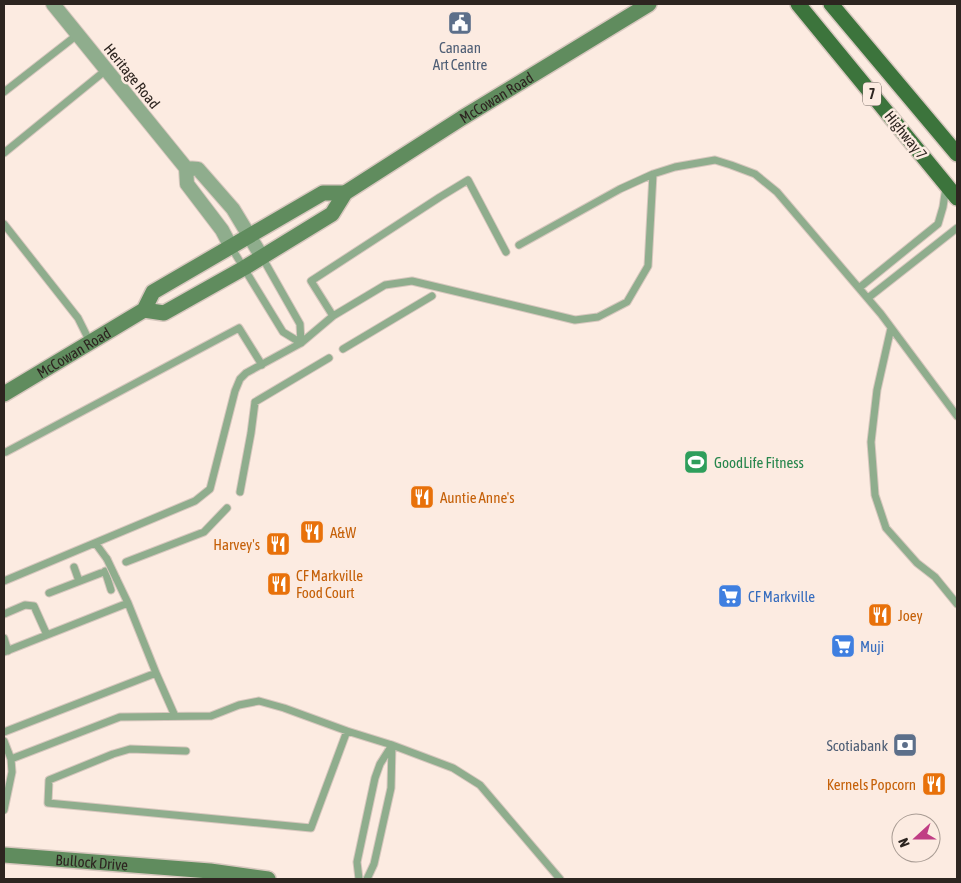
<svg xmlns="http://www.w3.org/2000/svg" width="961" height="883" font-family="'Asap Condensed',sans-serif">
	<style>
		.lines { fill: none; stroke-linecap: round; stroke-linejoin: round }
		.lane-casing { stroke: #d7c7be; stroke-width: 9 }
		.street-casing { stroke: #d7c7be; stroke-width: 16 }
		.secondary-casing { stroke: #d7c7be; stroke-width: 18 }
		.primary-casing { stroke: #d7c7be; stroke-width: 18 }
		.lane { stroke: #8fad8d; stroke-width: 7 }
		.street { stroke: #8fad8d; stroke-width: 14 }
		.secondary { stroke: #608c5e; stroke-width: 15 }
		.primary { stroke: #3c743c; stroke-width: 15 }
		.lane-bridge-casing { stroke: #d7c7be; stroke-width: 9; stroke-linecap: butt }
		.lane-bridge { stroke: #8fad8d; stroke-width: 7 }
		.labels { text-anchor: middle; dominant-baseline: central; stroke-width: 5; stroke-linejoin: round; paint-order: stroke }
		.shield { fill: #fcebe1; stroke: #6b605a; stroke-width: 1 }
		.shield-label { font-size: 14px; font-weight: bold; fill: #2d2520 }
		.service-label { font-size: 15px; fill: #4e5e75; stroke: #fcebe1 }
		.street-label { font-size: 15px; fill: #2d2520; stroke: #fcebe1 }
		.leisure-label { font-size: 15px; fill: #27864d; stroke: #fcebe1; text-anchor: start }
		.food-label { font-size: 15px; fill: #c56008; stroke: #fcebe1; text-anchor: start }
		.shop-label { font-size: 15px; fill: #366cbe; stroke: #fcebe1; text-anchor: start }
	</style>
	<rect width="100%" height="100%" fill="#fcebe1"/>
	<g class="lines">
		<defs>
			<path id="lane" d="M 4,92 L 77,35
				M 4,153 L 106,70
				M 4,224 L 78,318 L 90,342
				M 519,245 L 620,189 L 653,174 L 675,167 L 715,160 L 731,165 L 755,174 L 777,192 L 881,314 L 957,416
				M 231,247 L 283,332 L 301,343
				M 262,257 L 300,324 L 301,343
				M 859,288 L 938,224 L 943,207 L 946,187
				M 868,298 L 957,228
				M 333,316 L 311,281 L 440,197 L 468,180 L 506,252
				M 891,328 L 877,390 L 871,442 L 875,495 L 886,528 L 917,563 L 935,577 L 957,604
				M 343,349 L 432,296
				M 255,402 L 329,358
				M 6,452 L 239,328 L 262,365
				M 240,492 L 251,433 L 255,402
				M 96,544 L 107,559
				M 126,562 L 204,532 L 227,508
				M 74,567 L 79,581
				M 105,571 L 111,590
				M 116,578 L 128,603
				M 4,581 L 195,501 L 210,489 L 235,391 L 240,379 L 246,373 L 301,343 L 333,316 L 385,285 L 412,281 L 575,320 L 598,317 L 627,302 L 648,266 L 653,174
				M 49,593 L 101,573
				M 4,614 L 25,605 L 34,606 L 47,635
				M 4,638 L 8,651
				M 4,652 L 128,603 L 156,673 L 4,732
				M 156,673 L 175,716
				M 4,741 L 11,759
				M 186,751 L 130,749 L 113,754 L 49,780 L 48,803 L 311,828 L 347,731
				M 4,810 L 12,772 L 11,759 L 120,717 L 211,716 L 239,705 L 259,701 L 284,708 L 347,731 L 392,745 L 453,768 L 480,785 L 560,879
				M 359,879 L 357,862 L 375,778 L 380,764 L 392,745
				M 367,879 L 374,864 L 391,788 L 392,745"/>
			<path id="street" d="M 53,4 L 186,168 L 187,184 L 222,230 L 231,247
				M 186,168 L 198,169 L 233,209 L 262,257"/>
			<g id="secondary">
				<path id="s1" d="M 144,310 L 164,313 L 244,268 L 332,214 L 345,193 L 462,118 L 649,4"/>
				<path id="s2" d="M 4,394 L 144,310 L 153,292 L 323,193 L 345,193"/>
				<path id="s3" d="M 4,855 L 210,871 L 268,879"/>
			</g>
			<path id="primary" d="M 798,4 L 957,198
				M 831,4 L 957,154"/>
		</defs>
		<!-- lane casing -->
		<use href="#lane" class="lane-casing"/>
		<!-- street casing -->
		<use href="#street" class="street-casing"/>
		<!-- secondary casing -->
		<use href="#secondary" class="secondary-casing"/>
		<!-- primary casing -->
		<use href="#primary" class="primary-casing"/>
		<!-- lane -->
		<use href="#lane" class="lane"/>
		<!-- street -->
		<use href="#street" class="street"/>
		<!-- secondary -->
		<use href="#secondary" class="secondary"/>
		<!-- primary -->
		<use href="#primary" class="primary"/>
		<defs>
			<path id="lane-bridge" d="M 107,559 L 116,578"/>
		</defs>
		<!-- lane-bridge casing -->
		<use href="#lane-bridge" class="lane-bridge-casing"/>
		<!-- lane-bridge -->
		<use href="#lane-bridge" class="lane-bridge"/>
	</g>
	<!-- icons -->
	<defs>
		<symbol id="civic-square" viewBox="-11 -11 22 22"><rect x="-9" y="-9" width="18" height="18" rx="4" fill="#5c6f8a" stroke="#fcebe1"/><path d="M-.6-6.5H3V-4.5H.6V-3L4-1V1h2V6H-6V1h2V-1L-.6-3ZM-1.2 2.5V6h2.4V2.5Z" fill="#fff"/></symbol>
		<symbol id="stadium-square" viewBox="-11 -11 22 22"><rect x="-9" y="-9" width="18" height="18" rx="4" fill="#2e9e5b" stroke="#fcebe1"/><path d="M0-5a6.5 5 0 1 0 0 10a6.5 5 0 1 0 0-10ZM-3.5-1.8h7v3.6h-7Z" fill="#fff"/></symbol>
		<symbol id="restaurant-square" viewBox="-11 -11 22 22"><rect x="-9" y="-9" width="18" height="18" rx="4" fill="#e8710a" stroke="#fcebe1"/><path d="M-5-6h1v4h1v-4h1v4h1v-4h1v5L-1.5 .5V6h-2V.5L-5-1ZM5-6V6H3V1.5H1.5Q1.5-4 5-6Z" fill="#fff"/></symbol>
		<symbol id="supermarket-square" viewBox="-11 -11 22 22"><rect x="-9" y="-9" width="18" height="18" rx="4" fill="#3f7fe0" stroke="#fcebe1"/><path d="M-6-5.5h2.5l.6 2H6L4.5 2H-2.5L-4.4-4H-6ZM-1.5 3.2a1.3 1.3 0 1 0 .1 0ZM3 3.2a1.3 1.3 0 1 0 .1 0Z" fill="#fff"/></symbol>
		<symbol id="bank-square" viewBox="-11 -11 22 22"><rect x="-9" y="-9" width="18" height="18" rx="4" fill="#5c6f8a" stroke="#fcebe1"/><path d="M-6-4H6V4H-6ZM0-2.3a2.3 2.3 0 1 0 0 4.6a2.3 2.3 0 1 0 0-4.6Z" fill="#fff"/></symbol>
	</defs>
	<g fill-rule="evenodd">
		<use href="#civic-square" x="446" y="9" width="28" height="28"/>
		<use href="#stadium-square" x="682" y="448" width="28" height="28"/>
		<use href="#restaurant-square" x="408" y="483" width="28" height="28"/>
		<use href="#restaurant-square" x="298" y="518" width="28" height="28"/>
		<use href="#restaurant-square" x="264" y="530" width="28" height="28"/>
		<use href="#restaurant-square" x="265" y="570" width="28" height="28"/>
		<use href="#supermarket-square" x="716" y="582" width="28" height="28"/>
		<use href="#restaurant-square" x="866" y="601" width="28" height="28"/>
		<use href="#supermarket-square" x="829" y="632" width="28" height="28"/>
		<use href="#bank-square" x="891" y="731" width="28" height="28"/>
		<use href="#restaurant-square" x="920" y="770" width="28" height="28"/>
	</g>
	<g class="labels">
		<!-- shield labels -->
		<rect class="shield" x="863" y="82.5" width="18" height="23" rx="4"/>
		<g class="shield-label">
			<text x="872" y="94">7</text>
		</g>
		<!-- service labels -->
		<g class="service-label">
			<text x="460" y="47">Canaan<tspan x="460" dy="17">Art Centre</tspan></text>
			<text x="888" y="745" text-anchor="end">Scotiabank</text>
		</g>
		<!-- street labels -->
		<g class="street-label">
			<text transform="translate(132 76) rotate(51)">Heritage Road</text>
			<text stroke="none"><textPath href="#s1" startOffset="419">McCowan Road</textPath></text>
			<text transform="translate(906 135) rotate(51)">Highway 7</text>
			<text stroke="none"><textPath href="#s2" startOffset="81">McCowan Road</textPath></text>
			<text stroke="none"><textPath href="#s3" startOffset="88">Bullock Drive</textPath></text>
		</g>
		<!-- leisure labels -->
		<g class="leisure-label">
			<text x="714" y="462">GoodLife Fitness</text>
		</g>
		<!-- food labels -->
		<g class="food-label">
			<text x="440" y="497">Auntie Anne's</text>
			<text x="330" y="532">A&amp;W</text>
			<text x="260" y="544" text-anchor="end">Harvey's</text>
			<text x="296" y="575">CF Markville<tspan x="296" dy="17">Food Court</tspan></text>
			<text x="898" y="615">Joey</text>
			<text x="916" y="784" text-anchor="end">Kernels Popcorn</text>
		</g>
		<!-- shop labels -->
		<g class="shop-label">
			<text x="748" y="596">CF Markville</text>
			<text x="860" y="646">Muji</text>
		</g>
	</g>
	<!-- border -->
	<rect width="961" height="883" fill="none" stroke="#2d2520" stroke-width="10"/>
	<!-- north arrow -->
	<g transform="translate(916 838) rotate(249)"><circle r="24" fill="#fcebe1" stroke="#a99c94"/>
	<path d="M0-4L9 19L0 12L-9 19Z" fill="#c03d84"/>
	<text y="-8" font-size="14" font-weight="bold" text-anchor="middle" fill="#2d2520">N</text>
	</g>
</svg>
